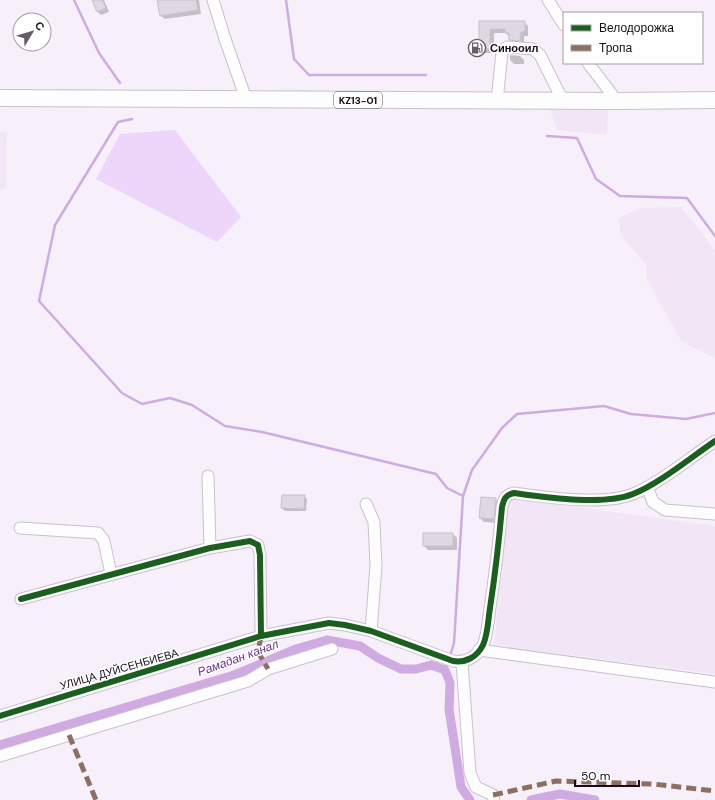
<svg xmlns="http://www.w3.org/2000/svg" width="715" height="800" font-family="'DM Sans',sans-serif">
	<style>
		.built { fill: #f1e5f6 }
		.green { fill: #eed5fa }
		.shadow { fill: #0003 }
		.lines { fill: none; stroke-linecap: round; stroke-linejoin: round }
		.stream { stroke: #cfabe1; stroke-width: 2.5 }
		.canal { stroke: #cfabe1; stroke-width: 9 }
		.building { fill: #dfd7e2; stroke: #c8c1cb }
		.minor-casing { stroke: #c8c1cb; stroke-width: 13 }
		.highway-casing { stroke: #c8c1cb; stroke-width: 18 }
		.minor { stroke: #fefdfe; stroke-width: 11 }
		.highway { stroke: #fefdfe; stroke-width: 16 }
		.quiet { stroke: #8d6e63; stroke-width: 5; stroke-dasharray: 10 5; stroke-linecap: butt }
		.cycleway-casing { stroke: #fefefe; stroke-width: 8 }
		.cycleway { stroke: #1b5e20; stroke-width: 6 }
		.labels { text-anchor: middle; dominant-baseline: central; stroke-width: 3; stroke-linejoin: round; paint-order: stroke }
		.shield { fill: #fefefe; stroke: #5b565d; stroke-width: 1 }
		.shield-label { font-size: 10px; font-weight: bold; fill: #150e18 }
		.poi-label { font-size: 11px; font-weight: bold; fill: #150e18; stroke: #fefefe; text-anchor: start }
		.street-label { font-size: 11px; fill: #150e18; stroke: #fefefe }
		.water-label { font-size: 12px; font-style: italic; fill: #6b2f86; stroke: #fefefe }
	</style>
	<rect width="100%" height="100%" fill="#f7f0fa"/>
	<!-- built -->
	<path class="built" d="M 608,109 L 607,135 L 557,130 L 550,110 Z
		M 0,131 L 7,132 L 6,189 L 0,189 Z
		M 681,207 L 715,250 L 715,358 L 682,342 L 647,280 L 646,265 L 621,235 L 618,219 L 639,208 Z
		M 510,498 L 715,526 L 715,674 L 494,645 Z"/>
	<!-- green -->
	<path class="green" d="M 175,130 L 241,217 L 217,242 L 96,179 L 120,134 Z"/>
	<!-- shadow -->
	<path class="shadow" d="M 93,0 L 104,0 L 109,12 L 101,15 L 98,12 Z
		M 167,0 L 199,0 L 201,14 L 165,19 L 160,15 Z
		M 480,22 L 524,22 L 528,26 L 528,36 L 524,36 L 524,45 L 514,44 L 506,33 L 494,33 L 494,53 L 484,53 L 480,49 Z
		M 510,55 L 520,56 L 524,60 L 524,64 L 514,64 L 510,60 Z
		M 304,496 L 307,499 L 306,511 L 285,511 L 282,508 Z
		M 495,499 L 499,503 L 498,523 L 484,522 L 480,518 Z
		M 424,534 L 453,534 L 457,538 L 457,550 L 428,550 L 424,546 Z"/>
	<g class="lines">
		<!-- stream -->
		<path class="stream" d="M 74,0 L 99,53 L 120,83
			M 286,0 L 294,59 L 309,75 L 426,75
			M 132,119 L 118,122 L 55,225 L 39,301 L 122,393 L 142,404 L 170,398 L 192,405 L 225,426 L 262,432 L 436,474 L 447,488 L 463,496
			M 547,136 L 577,138 L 596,179 L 620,196 L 687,198 L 715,236
			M 450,656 L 454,643 L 463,496 L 472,470 L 502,428 L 517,414 L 604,406 L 631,414 L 686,419 L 715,413
			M 445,670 L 447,663
			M 572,800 L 576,797"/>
		<!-- canal -->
		<path class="canal" d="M 0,745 L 234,675 L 296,649 L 327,640 L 360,646 L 378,658 L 401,669 L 416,669 L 431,665 L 445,670 L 450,683 L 449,709 L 461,787 L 470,800
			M 531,800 L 560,794 L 595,800"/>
	</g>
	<!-- building -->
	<path class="building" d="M 92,0 L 102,0 L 106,8 L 97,12 Z
		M 157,0 L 196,0 L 198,10 L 160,16 Z
		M 479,21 L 525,21 L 525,32 L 521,32 L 520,41 L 509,40 L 509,33 L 505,33 L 505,29 L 490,29 L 490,49 L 479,49 Z
		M 282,495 L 305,495 L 304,509 L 281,508 Z
		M 481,497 L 496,498 L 494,519 L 479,518 Z
		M 423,533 L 453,533 L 453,546 L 423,546 Z"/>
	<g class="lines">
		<defs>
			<path id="minor" d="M 213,0 L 225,39 L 246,99
				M 548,0 L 564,25
				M 588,63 L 617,101
				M 497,101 L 502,52 L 507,47 L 533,49 L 540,55 L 563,101
				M 208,476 L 210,548
				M 647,487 L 653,502 L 665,510 L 715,514
				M 366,504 L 374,522 L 376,566 L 371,631
				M 20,528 L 98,533 L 104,541 L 111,574
				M 21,599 L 210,548 L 250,541 L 258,545 L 260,555 L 261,636
				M 479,650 L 715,682
				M 462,662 L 470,773 L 476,787 L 493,795 L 494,800
				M 0,716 L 261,636 L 329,623 L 345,625 L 371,631 L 453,661 C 466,663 477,657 483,645 C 488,634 488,620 490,608 C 495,575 499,541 502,507 C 504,499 505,495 514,493 C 544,497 604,506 633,494 C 660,483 690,458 715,441
				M 0,756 L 248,681 L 268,669 L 332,649"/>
			<path id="highway" d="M 0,98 L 617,101 L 715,100"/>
		</defs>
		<!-- minor casing -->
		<use href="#minor" class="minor-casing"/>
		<!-- highway casing -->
		<use href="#highway" class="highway-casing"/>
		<!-- minor -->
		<use href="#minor" class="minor"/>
		<!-- highway -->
		<use href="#highway" class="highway"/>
		<!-- quiet -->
		<path class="quiet" d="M 261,636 L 258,652 L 268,669
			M 69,735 L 96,800
			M 493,795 L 556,781 L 653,784 L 715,791"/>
		<defs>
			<path id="cycleway" d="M 21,599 L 210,548 L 250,541 L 258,545 L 260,555 L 261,636
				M 0,716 L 261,636 L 329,623 L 345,625 L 371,631 L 453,661 C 466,663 477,657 483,645 C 488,634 488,620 490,608 C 495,575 499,541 502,507 C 504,499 505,495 514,493 C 544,497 604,506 633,494 C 660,483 690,458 715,441"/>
		</defs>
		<!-- cycleway casing -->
		<use href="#cycleway" class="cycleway-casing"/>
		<!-- cycleway -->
		<use href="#cycleway" class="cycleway"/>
	</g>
	<!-- icons -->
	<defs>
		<symbol id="fuel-ring" viewBox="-11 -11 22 22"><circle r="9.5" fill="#fefefe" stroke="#645d67" stroke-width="1.5"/><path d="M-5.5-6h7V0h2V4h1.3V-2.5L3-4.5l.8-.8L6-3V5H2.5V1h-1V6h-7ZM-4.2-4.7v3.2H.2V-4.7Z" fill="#645d67"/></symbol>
	</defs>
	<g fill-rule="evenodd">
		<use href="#fuel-ring" x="467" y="38" width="20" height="20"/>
	</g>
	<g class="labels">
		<!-- shield labels -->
		<rect class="shield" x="334" y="92" width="48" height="16" rx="3"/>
		<g class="shield-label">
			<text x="358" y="100">KZ13-01</text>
		</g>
		<!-- poi labels -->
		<g class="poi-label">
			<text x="490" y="48">Синооил</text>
		</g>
		<!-- street labels -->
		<g class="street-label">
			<text transform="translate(119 669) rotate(-16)">УЛИЦА ДУЙСЕНБИЕВА</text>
		</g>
		<!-- water labels -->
		<g class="water-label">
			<text transform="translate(238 658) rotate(-20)">Рамадан канал</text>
		</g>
	</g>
	<!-- legend -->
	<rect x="563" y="12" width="140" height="52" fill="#fefefe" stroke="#a19ea2"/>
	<rect x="571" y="25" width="20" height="6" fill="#1b5e20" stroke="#a19ea2"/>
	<text x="599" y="32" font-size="12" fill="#150e18">Велодорожка</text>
	<rect x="571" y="45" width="20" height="6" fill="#8d6e63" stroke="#a19ea2"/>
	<text x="599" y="52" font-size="12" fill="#150e18">Тропа</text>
	<!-- north arrow -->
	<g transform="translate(32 32) rotate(52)"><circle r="19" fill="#fefefe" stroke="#a19ea2"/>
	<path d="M0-3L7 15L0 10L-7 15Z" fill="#645d67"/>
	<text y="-6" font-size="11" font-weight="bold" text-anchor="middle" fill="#150e18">С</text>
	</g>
	<!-- scale -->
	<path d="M575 780v6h64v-6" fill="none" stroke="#150e18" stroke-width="2"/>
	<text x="581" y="780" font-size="12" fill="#150e18" stroke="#fefefe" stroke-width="3" paint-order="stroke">50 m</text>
</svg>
